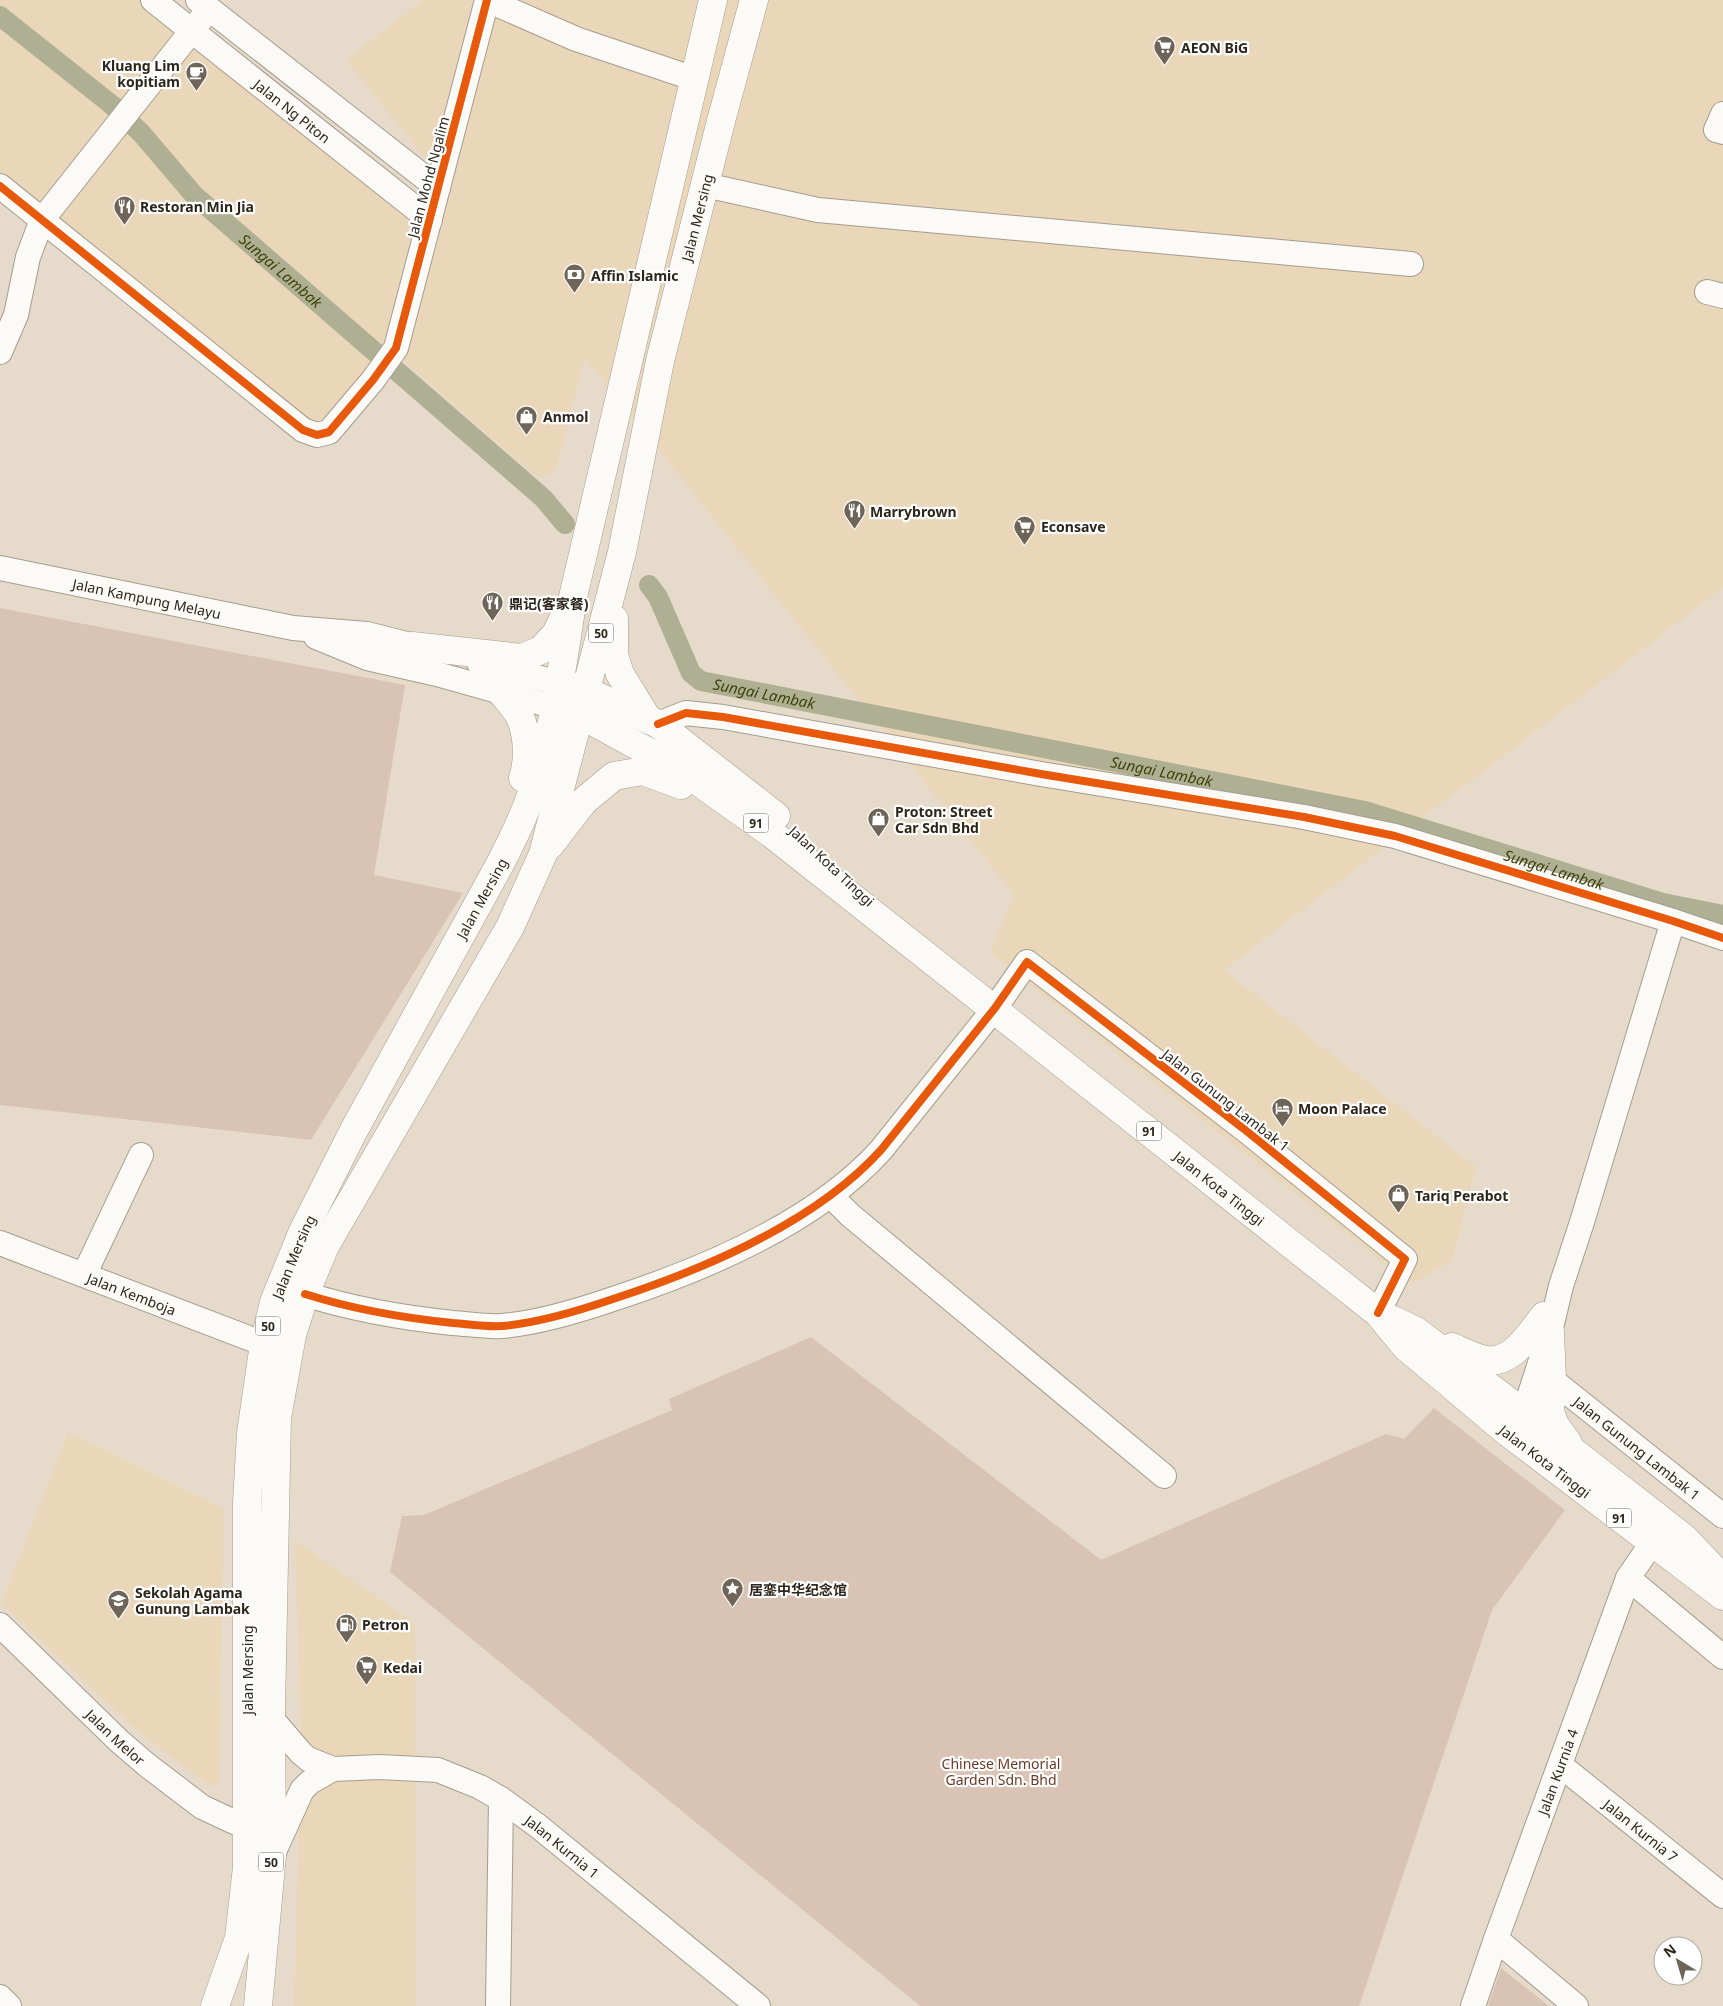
<svg xmlns="http://www.w3.org/2000/svg" width="1723" height="2006" font-family="'Noto Sans','Noto Sans SC',sans-serif">
	<style>
		.built { fill: #ead7ba }
		.green { fill: #d9c3b5 }
		.lines { fill: none; stroke-linecap: round; stroke-linejoin: round }
		.canal { stroke: #afb093; stroke-width: 20 }
		.minor-casing { stroke: #a59c8f; stroke-width: 26 }
		.highway-casing { stroke: #a59c8f; stroke-width: 29 }
		.minor { stroke: #fbfaf7; stroke-width: 24 }
		.highway { stroke: #fbfaf7; stroke-width: 28 }
		.cycleway-casing { stroke: #fff; stroke-width: 11 }
		.cycleway { stroke: #e8590c; stroke-width: 8 }
		.labels { text-anchor: middle; dominant-baseline: central; stroke-width: 4.5; stroke-linejoin: round; paint-order: stroke }
		.shield { fill: #fff; stroke: #6c675f; stroke-width: 1 }
		.shield-label { font-size: 12px; font-weight: bold; fill: #2d261a }
		.poi-label { font-size: 14px; font-weight: bold; fill: #2d261a; stroke: #fff; text-anchor: start }
		.street-label { font-size: 14px; fill: #2d261a; stroke: #fff }
		.park-label { font-size: 14px; fill: #6b3a25; stroke: #fff }
		.water-label { font-size: 15px; font-style: italic; fill: #3b4308; stroke: #fff }
	</style>
	<rect width="100%" height="100%" fill="#e6dbca"/>
	<!-- built -->
	<path class="built" d="M 0,0 L 166,0 L 425,208 L 435,171 L 346,60 L 423,0 L 1723,0 L 1723,588 L 1224,970 L 1476,1167 L 1452,1261 L 1411,1284 L 990,953 L 1014,895 L 585,358 L 556,469 L 549,476 L 537,477 L 400,358 L 318,442 L 0,193 Z
		M 68,1432 L 224,1509 L 219,1783 L 210,1786 L 138,1731 L 1,1604 Z
		M 295,1541 L 415,1623 L 416,2006 L 294,2006 L 301,1742 Z"/>
	<!-- green -->
	<path class="green" d="M 0,608 L 405,685 L 374,875 L 463,893 L 311,1140 L 0,1105 Z
		M 811,1337 L 1101,1560 L 1386,1434 L 1404,1439 L 1434,1408 L 1565,1510 L 1492,1610 L 1359,2006 L 920,2006 L 390,1572 L 402,1516 L 424,1515 L 672,1410 L 669,1399 Z
		M 1501,1968 L 1549,2006 L 1488,2006 Z"/>
	<g class="lines">
		<!-- canal -->
		<g class="canal">
			<path id="s1" d="M 0,16 L 112,105 L 142,134 L 194,195 L 543,498 L 565,524"/>
			<path id="s2" d="M 649,585 L 658,597 L 691,673 L 701,681 L 1365,811 L 1663,903 L 1723,915"/>
		</g>
		<defs>
			<g id="minor">
				<path id="s3" d="M 153,0 L 430,220"/>
				<path d="M 198,0 L 438,188"/>
				<path d="M 487,0 L 576,39 L 695,79"/>
				<path d="M 1723,114 L 1716,130 L 1723,132"/>
				<path d="M 705,185 L 818,210 L 1411,264"/>
				<path d="M 0,186 L 303,430 L 317,435 L 329,432 L 373,380 L 396,348 L 487,0"/>
				<path d="M 1707,292 L 1723,296"/>
				<path d="M 0,352 L 16,315 L 28,257 L 42,220 L 209,9"/>
				<path id="s4" d="M 0,568 L 293,628 L 367,634 L 430,650"/>
				<path d="M 316,637 L 367,658 L 437,674 L 555,707"/>
				<path d="M 479,663 L 560,683"/>
				<path d="M 658,724 L 686,713 L 723,717 L 1041,774 L 1304,817 L 1395,836 L 1673,921 L 1723,938"/>
				<path d="M 831,1196 L 850,1215 L 1164,1476"/>
				<path id="s5" d="M 0,1243 L 264,1344"/>
				<path d="M 84,1275 L 141,1155"/>
				<path d="M 305,1294 C 352,1309 404,1318 453,1323 C 469,1324 486,1327 502,1326 C 539,1323 578,1311 613,1299 C 705,1269 815,1223 881,1150 L 995,1008 L 1027,962 L 1244,1129 L 1405,1259 L 1378,1313"/>
				<path id="s6" d="M 1552,1380 L 1723,1516"/>
				<path d="M 1518,1431 L 1550,1332 L 1561,1286 L 1582,1222 L 1673,921"/>
				<path d="M 1628,1578 L 1723,1657"/>
				<path id="s7" d="M 0,1625 L 119,1741 L 147,1765 L 202,1807 L 247,1828"/>
				<path d="M 271,1718 L 301,1753 L 308,1759 L 333,1769"/>
				<path id="s8" d="M 1560,1765 L 1723,1896"/>
				<path id="s9" d="M 273,1854 L 302,1790 L 310,1782 L 333,1769 L 379,1767 L 438,1770 L 480,1787 L 501,1799 L 538,1826 L 758,2006"/>
				<path d="M 1496,1939 L 1576,2006"/>
				<path d="M 0,1997 L 9,2006"/>
				<path d="M 498,2006 L 501,1799"/>
				<path id="s10" d="M 1473,2006 L 1496,1939 L 1628,1578 L 1652,1543"/>
			</g>
			<g id="highway">
				<path d="M 614,619 L 614,655 L 620,674 L 647,718"/>
				<path d="M 412,646 L 522,658 L 541,650 L 556,634 L 566,613"/>
				<path d="M 568,685 L 586,691 L 658,724 L 776,816"/>
				<path d="M 501,692 C 507,699 516,708 520,717 C 528,735 529,760 523,778"/>
				<path id="s11" d="M 564,709 L 581,715 L 682,770 L 772,834 L 1378,1313 L 1406,1347 L 1506,1431 L 1723,1596"/>
				<path d="M 550,845 L 584,801 L 614,776 L 643,771 L 681,785"/>
				<path d="M 1393,1320 L 1416,1331 L 1525,1414 L 1684,1538 L 1723,1579"/>
				<path d="M 1550,1332 L 1552,1380 L 1550,1412 L 1555,1425 L 1568,1443"/>
				<path d="M 1452,1347 C 1461,1351 1471,1356 1481,1359 C 1510,1368 1529,1335 1544,1316"/>
				<path id="s12" d="M 215,2006 L 239,1938 L 247,1867 L 247,1502 L 251,1433 L 264,1344 L 274,1302 L 303,1231 L 354,1130 L 500,864 C 513,839 525,814 534,787 C 555,726 563,661 573,597 L 713,0"/>
				<path id="s13" d="M 258,2006 L 272,1855 L 271,1707 L 277,1418 L 292,1335 L 305,1294 L 325,1246 L 510,927 L 543,854 L 622,552 L 660,361 L 721,121 L 754,0"/>
			</g>
		</defs>
		<!-- minor casing -->
		<use href="#minor" class="minor-casing"/>
		<!-- highway casing -->
		<use href="#highway" class="highway-casing"/>
		<!-- minor -->
		<use href="#minor" class="minor"/>
		<!-- highway -->
		<use href="#highway" class="highway"/>
		<defs>
			<path id="cycleway" d="M 0,186 L 303,430 L 317,435 L 329,432 L 373,380 L 396,348 L 487,0
				M 658,724 L 686,713 L 723,717 L 1041,774 L 1304,817 L 1395,836 L 1673,921 L 1723,938
				M 305,1294 C 352,1309 404,1318 453,1323 C 469,1324 486,1327 502,1326 C 539,1323 578,1311 613,1299 C 705,1269 815,1223 881,1150 L 995,1008 L 1027,962 L 1244,1129 L 1405,1259 L 1378,1313"/>
		</defs>
		<!-- cycleway casing -->
		<use href="#cycleway" class="cycleway-casing"/>
		<!-- cycleway -->
		<use href="#cycleway" class="cycleway"/>
	</g>
	<!-- icons -->
	<defs>
		<symbol id="supermarket-pin" viewBox="-11 -11 22 30"><path d="M0 17L-7.5 6A9.5 9.5 0 1 1 7.5 6Z" fill="#6e6558" stroke="#fff"/><path d="M-6-5.5h2.5l.6 2H6L4.5 2H-2.5L-4.4-4H-6ZM-1.5 3.2a1.3 1.3 0 1 0 .1 0ZM3 3.2a1.3 1.3 0 1 0 .1 0Z" fill="#fff"/></symbol>
		<symbol id="cafe-pin" viewBox="-11 -11 22 30"><path d="M0 17L-7.5 6A9.5 9.5 0 1 1 7.5 6Z" fill="#6e6558" stroke="#fff"/><path d="M-5.5-4.5H6V0H3Q3 3.5 0 3.5H-2.5Q-5.5 3.5-5.5 0ZM3-3.2v2h1.7v-2ZM-6 4.5H4V6H-6Z" fill="#fff"/></symbol>
		<symbol id="restaurant-pin" viewBox="-11 -11 22 30"><path d="M0 17L-7.5 6A9.5 9.5 0 1 1 7.5 6Z" fill="#6e6558" stroke="#fff"/><path d="M-5-6h1v4h1v-4h1v4h1v-4h1v5L-1.5 .5V6h-2V.5L-5-1ZM5-6V6H3V1.5H1.5Q1.5-4 5-6Z" fill="#fff"/></symbol>
		<symbol id="bank-pin" viewBox="-11 -11 22 30"><path d="M0 17L-7.5 6A9.5 9.5 0 1 1 7.5 6Z" fill="#6e6558" stroke="#fff"/><path d="M-6-4H6V4H-6ZM0-2.3a2.3 2.3 0 1 0 0 4.6a2.3 2.3 0 1 0 0-4.6Z" fill="#fff"/></symbol>
		<symbol id="shop-pin" viewBox="-11 -11 22 30"><path d="M0 17L-7.5 6A9.5 9.5 0 1 1 7.5 6Z" fill="#6e6558" stroke="#fff"/><path d="M-5-2.5h2.3a2.7 3.5 0 0 1 5.4 0H5L5.5 6h-11ZM-1.5-2.5h3a1.5 2.3 0 0 0-3 0Z" fill="#fff"/></symbol>
		<symbol id="hotel-pin" viewBox="-11 -11 22 30"><path d="M0 17L-7.5 6A9.5 9.5 0 1 1 7.5 6Z" fill="#6e6558" stroke="#fff"/><path d="M-6-4.5h1.5V1H6V5H4.5V3h-9V5H-6ZM-4 0a1.8 1.8 0 1 1 3.6 0ZM.5 0V-2.5h3Q6-2.5 6 0Z" fill="#fff"/></symbol>
		<symbol id="sight-pin" viewBox="-11 -11 22 30"><path d="M0 17L-7.5 6A9.5 9.5 0 1 1 7.5 6Z" fill="#6e6558" stroke="#fff"/><path d="M0-6L1.8-2.2L6-1.7L2.9 1.2L3.7 5.4L0 3.3L-3.7 5.4L-2.9 1.2L-6-1.7L-1.8-2.2Z" fill="#fff"/></symbol>
		<symbol id="school-pin" viewBox="-11 -11 22 30"><path d="M0 17L-7.5 6A9.5 9.5 0 1 1 7.5 6Z" fill="#6e6558" stroke="#fff"/><path d="M0-5L7-2L0 1L-7-2ZM-4 1L0 2.5L4 1V4Q0 6-4 4Z" fill="#fff"/></symbol>
		<symbol id="fuel-pin" viewBox="-11 -11 22 30"><path d="M0 17L-7.5 6A9.5 9.5 0 1 1 7.5 6Z" fill="#6e6558" stroke="#fff"/><path d="M-5.5-6h7V0h2V4h1.3V-2.5L3-4.5l.8-.8L6-3V5H2.5V1h-1V6h-7ZM-4.2-4.7v3.2H.2V-4.7Z" fill="#fff"/></symbol>
	</defs>
	<g fill-rule="evenodd">
		<use href="#supermarket-pin" x="1152" y="34" width="25" height="34"/>
		<use href="#cafe-pin" x="184" y="60" width="25" height="34"/>
		<use href="#restaurant-pin" x="112" y="194" width="25" height="34"/>
		<use href="#bank-pin" x="562" y="262" width="25" height="34"/>
		<use href="#shop-pin" x="514" y="404" width="25" height="34"/>
		<use href="#restaurant-pin" x="842" y="498" width="25" height="34"/>
		<use href="#supermarket-pin" x="1012" y="514" width="25" height="34"/>
		<use href="#restaurant-pin" x="480" y="590" width="25" height="34"/>
		<use href="#shop-pin" x="866" y="806" width="25" height="34"/>
		<use href="#hotel-pin" x="1270" y="1096" width="25" height="34"/>
		<use href="#shop-pin" x="1386" y="1182" width="25" height="34"/>
		<use href="#sight-pin" x="720" y="1576" width="25" height="34"/>
		<use href="#school-pin" x="106" y="1588" width="25" height="34"/>
		<use href="#fuel-pin" x="334" y="1612" width="25" height="34"/>
		<use href="#supermarket-pin" x="354" y="1654" width="25" height="34"/>
	</g>
	<g class="labels">
		<!-- shield labels -->
		<g class="shield">
			<rect x="588.5" y="623.5" width="25" height="19" rx="4"/>
			<rect x="743.5" y="813.5" width="25" height="19" rx="4"/>
			<rect x="1136.5" y="1121.5" width="25" height="19" rx="4"/>
			<rect x="255.5" y="1316.5" width="25" height="19" rx="4"/>
			<rect x="1606.5" y="1508.5" width="25" height="19" rx="4"/>
			<rect x="258.5" y="1852.5" width="25" height="19" rx="4"/>
		</g>
		<g class="shield-label">
			<text x="601" y="633">50</text>
			<text x="756" y="823">91</text>
			<text x="1149" y="1131">91</text>
			<text x="268" y="1326">50</text>
			<text x="1619" y="1518">91</text>
			<text x="271" y="1862">50</text>
		</g>
		<!-- poi labels -->
		<g class="poi-label">
			<text x="1181" y="47">AEON BiG</text>
			<text x="180" y="65" text-anchor="end">Kluang Lim<tspan x="180" dy="16">kopitiam</tspan></text>
			<text x="140" y="206">Restoran Min Jia</text>
			<text x="591" y="275">Affin Islamic</text>
			<text x="543" y="416">Anmol</text>
			<text x="870" y="511">Marrybrown</text>
			<text x="1041" y="526">Econsave</text>
			<text x="509" y="603">鼎记(客家餐)</text>
			<text x="895" y="811">Proton: Street<tspan x="895" dy="16">Car Sdn Bhd</tspan></text>
			<text x="1298" y="1108">Moon Palace</text>
			<text x="1415" y="1195">Tariq Perabot</text>
			<text x="749" y="1589">居銮中华纪念馆</text>
			<text x="135" y="1592">Sekolah Agama<tspan x="135" dy="16">Gunung Lambak</tspan></text>
			<text x="362" y="1624">Petron</text>
			<text x="383" y="1667">Kedai</text>
		</g>
		<!-- street labels -->
		<g class="street-label">
			<text stroke="none"><textPath href="#s3" startOffset="178">Jalan Ng Piton</textPath></text>
			<text transform="translate(428 177) rotate(-75)">Jalan Mohd Ngalim</text>
			<text stroke="none"><textPath href="#s13" startOffset="1872">Jalan Mersing</textPath></text>
			<text stroke="none"><textPath href="#s4" startOffset="150">Jalan Kampung Melayu</textPath></text>
			<text transform="translate(832 866) rotate(43)">Jalan Kota Tinggi</text>
			<text stroke="none"><textPath href="#s12" startOffset="1165">Jalan Mersing</textPath></text>
			<text transform="translate(1226 1100) rotate(38)">Jalan Gunung Lambak 1</text>
			<text stroke="none"><textPath href="#s11" startOffset="814">Jalan Kota Tinggi</textPath></text>
			<text stroke="none"><textPath href="#s12" startOffset="760">Jalan Mersing</textPath></text>
			<text stroke="none"><textPath href="#s5" startOffset="141">Jalan Kemboja</textPath></text>
			<text stroke="none"><textPath href="#s6" startOffset="109">Jalan Gunung Lambak 1</textPath></text>
			<text stroke="none"><textPath href="#s11" startOffset="1240">Jalan Kota Tinggi</textPath></text>
			<text transform="translate(247 1670) rotate(-90)">Jalan Mersing</text>
			<text stroke="none"><textPath href="#s7" startOffset="161">Jalan Melor</textPath></text>
			<text stroke="none"><textPath href="#s10" startOffset="249">Jalan Kurnia 4</textPath></text>
			<text stroke="none"><textPath href="#s8" startOffset="104">Jalan Kurnia 7</textPath></text>
			<text stroke="none"><textPath href="#s9" startOffset="360">Jalan Kurnia 1</textPath></text>
		</g>
		<!-- park labels -->
		<g class="park-label">
			<text x="1001" y="1763">Chinese Memorial<tspan x="1001" dy="16">Garden Sdn. Bhd</tspan></text>
		</g>
		<!-- water labels -->
		<g class="water-label">
			<text stroke="none"><textPath href="#s1" startOffset="380">Sungai Lambak</textPath></text>
			<text stroke="none"><textPath href="#s2" startOffset="175">Sungai Lambak</textPath></text>
			<text stroke="none"><textPath href="#s2" startOffset="580">Sungai Lambak</textPath></text>
			<text stroke="none"><textPath href="#s2" startOffset="985">Sungai Lambak</textPath></text>
		</g>
	</g>
	<!-- north arrow -->
	<g transform="translate(1678 1961) rotate(322)"><circle r="24" fill="#ffffff" stroke="#aba8a3"/>
	<path d="M0-4L9 19L0 12L-9 19Z" fill="#6e6558"/>
	<text y="-8" font-size="14" font-weight="bold" text-anchor="middle" fill="#2d261a">N</text>
	</g>
</svg>
